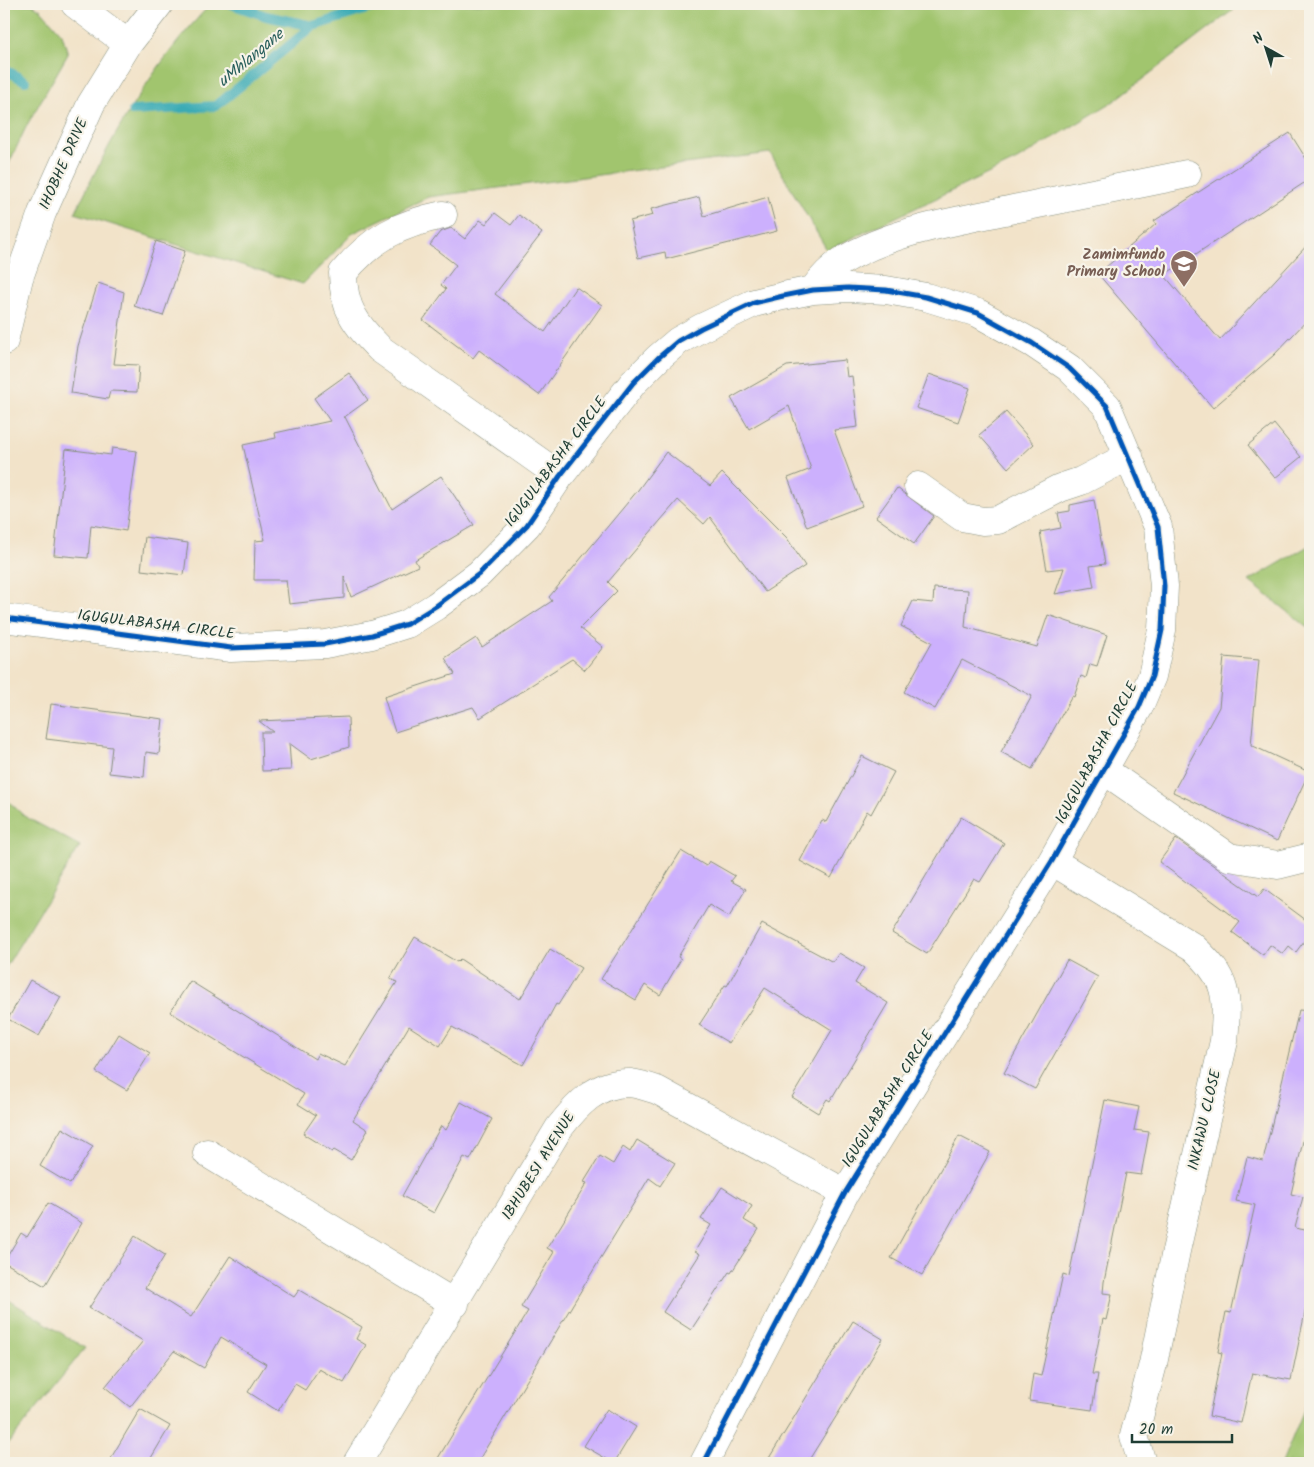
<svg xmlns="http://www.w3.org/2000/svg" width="1314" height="1467" font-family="Kalam,sans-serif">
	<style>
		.green { fill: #a1c56e; stroke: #608151 }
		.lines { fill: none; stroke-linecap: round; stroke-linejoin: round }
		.stream { stroke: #3aabb5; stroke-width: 10 }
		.building { fill: #ccb0fd }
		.minor-casing { stroke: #88907e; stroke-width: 29 }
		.minor { stroke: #fff; stroke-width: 28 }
		.cycleway-casing { stroke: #f7f3e8; stroke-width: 8 }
		.cycleway { stroke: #0057b8; stroke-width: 5 }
		.labels { text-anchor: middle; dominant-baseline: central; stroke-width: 4.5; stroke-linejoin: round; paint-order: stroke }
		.street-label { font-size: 15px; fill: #1f3d34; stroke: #f7f3e8 }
		.education-label { font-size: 15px; font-weight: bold; fill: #785e54; stroke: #f7f3e8; text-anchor: end }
		.water-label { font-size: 16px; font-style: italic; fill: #275e5b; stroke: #f7f3e8 }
	</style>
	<rect width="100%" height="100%" fill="#f7f3e8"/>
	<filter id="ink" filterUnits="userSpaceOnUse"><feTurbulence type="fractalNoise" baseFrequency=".02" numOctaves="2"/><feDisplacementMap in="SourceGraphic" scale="10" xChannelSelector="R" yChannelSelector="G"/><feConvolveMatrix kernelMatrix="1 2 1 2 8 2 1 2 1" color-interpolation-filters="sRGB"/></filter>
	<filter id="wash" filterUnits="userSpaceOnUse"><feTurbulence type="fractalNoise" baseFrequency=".0096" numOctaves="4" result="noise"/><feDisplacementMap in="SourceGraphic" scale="20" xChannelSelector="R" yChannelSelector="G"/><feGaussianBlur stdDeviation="1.12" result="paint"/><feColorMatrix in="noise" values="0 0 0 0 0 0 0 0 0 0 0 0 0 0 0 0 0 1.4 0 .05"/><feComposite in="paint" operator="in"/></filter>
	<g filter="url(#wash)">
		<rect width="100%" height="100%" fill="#f2e3c9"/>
		<!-- green -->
		<path class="green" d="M 4,4 L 32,4 L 41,10 L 62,34 L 68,54 L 27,125 L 4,174 Z
			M 211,4 L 1241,4 L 1114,101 L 1017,160 L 827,250 L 770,153 L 428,197 L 353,233 L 303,284 L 75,213 C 110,139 153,63 211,4 Z
			M 1310,545 L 1310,629 L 1249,581 Z
			M 4,797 L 24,816 L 80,846 L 4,970 Z
			M 4,1297 L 85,1348 L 4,1449 Z
			M 1310,1395 L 1310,1463 L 1282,1463 Z"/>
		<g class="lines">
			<!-- stream -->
			<path class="stream" d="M 231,4 L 266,16 L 313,26
				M 4,69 L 25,81
				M 133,111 L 216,106 L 313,26 L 383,4"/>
		</g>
		<g id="blocks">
			<!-- building -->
			<path class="building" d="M 1290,133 L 1310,165 L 1310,179 L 1164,275 L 1220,340 L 1310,242 L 1310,317 L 1274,355 L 1213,408 L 1098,274 L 1156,224 L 1154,221 Z
				M 699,197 L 704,216 L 768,197 L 777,231 L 666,259 L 665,252 L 638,258 L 630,221 L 653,215 L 651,209 Z
				M 495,213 L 511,225 L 519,215 L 542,233 L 495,294 L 545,332 L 576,287 L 602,305 L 539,395 L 479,350 L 473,358 L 423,320 L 446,289 L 441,285 L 456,265 L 430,245 L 440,232 L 451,228 L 465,239 L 480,220 L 486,224 Z
				M 156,241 L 185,251 L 163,316 L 134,306 Z
				M 98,283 L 124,292 L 114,364 L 139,365 L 137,392 L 110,391 L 108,399 L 71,393 L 78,346 Z
				M 845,360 L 847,377 L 852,376 L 858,427 L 834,430 L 862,506 L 807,527 L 788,478 L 811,469 L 789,406 L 749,429 L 731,398 L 787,366 Z
				M 349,373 L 368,400 L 343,418 L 345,417 L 392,509 L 441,476 L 474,525 L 415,560 L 418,566 L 351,597 L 344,576 L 344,598 L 289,604 L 286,580 L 254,580 L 255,541 L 265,540 L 243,445 L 276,438 L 275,433 L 330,421 L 314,398 Z
				M 929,374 L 970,388 L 958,422 L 916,408 Z
				M 1006,412 L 1034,444 L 1008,468 L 979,435 Z
				M 1274,424 L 1301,457 L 1275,478 L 1248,445 Z
				M 112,448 L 137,451 L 126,531 L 91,525 L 88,558 L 54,555 L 66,449 L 111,455 Z
				M 666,452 L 710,486 L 722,473 L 787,538 L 805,566 L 765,592 L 710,517 L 704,524 L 678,500 L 608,582 L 617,591 L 580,628 L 603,647 L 585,670 L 572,659 L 480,718 L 473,707 L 395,732 L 384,697 L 455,674 L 445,658 L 476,638 L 482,647 L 552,601 L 549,597 L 638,490 Z
				M 897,488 L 934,516 L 914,544 L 876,517 Z
				M 1094,500 L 1105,564 L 1090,566 L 1094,587 L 1055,594 L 1064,568 L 1047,570 L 1040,532 L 1061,528 L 1058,513 L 1070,511 L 1070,505 Z
				M 145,537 L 188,543 L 184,575 L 141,570 Z
				M 934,588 L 968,590 L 965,627 L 1037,647 L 1048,615 L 1107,635 L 1097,666 L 1090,664 L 1086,678 L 1081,676 L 1074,697 L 1072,696 L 1032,769 L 1001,752 L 1032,696 L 962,660 L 935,709 L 904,692 L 932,642 L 901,626 L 913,601 L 933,603 Z
				M 1224,657 L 1259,660 L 1251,745 L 1309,772 L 1277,841 L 1173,792 L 1219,707 Z
				M 51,704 L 163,719 L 159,754 L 146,752 L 144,777 L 109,773 L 112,747 L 46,739 Z
				M 348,717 L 349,747 L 311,759 L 289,743 L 291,770 L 262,771 L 261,732 L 273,732 L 259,721 Z
				M 862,756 L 894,772 L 871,814 L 867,811 L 831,878 L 800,861 L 822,820 L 826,822 Z
				M 961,817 L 1004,843 L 980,882 L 974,879 L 927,954 L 892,933 Z
				M 1176,839 L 1258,897 L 1264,889 L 1310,923 L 1310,933 L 1296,952 L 1289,946 L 1283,954 L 1270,945 L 1263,955 L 1232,932 L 1240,922 L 1159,862 Z
				M 681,851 L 706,866 L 709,861 L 735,876 L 731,881 L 746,889 L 729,917 L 709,905 L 678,957 L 681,959 L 660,995 L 645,985 L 636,1000 L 601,979 Z
				M 762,924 L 833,962 L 839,953 L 864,968 L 855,983 L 888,1003 L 830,1101 L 827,1099 L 818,1113 L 792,1097 L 832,1030 L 765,988 L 729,1043 L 699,1025 L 725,985 L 727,986 Z
				M 415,937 L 457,962 L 460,959 L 520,999 L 550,949 L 581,968 L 558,1005 L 556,1004 L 523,1065 L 452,1027 L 440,1046 L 409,1026 L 353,1120 L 368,1130 L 351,1160 L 334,1150 L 332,1152 L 303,1134 L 316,1115 L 298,1104 L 304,1094 L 170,1012 L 190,981 L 315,1059 L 318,1053 L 345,1066 L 397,982 L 390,979 Z
				M 1067,960 L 1098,977 L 1035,1089 L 1004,1073 Z
				M 30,980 L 61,997 L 39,1036 L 8,1019 Z
				M 1299,1010 L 1310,1011 L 1310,1110 L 1291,1194 L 1303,1197 L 1295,1228 L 1310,1231 L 1310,1288 L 1291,1380 L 1252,1373 L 1241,1423 L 1209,1416 L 1222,1353 L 1218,1352 L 1226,1312 L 1231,1313 L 1255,1205 L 1236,1201 L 1247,1157 L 1263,1161 Z
				M 119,1034 L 150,1053 L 127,1090 L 96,1072 Z
				M 1105,1100 L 1139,1107 L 1134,1130 L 1149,1132 L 1141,1175 L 1126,1173 L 1104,1282 L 1103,1293 L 1112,1294 L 1106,1320 L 1103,1319 L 1092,1374 L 1098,1374 L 1092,1410 L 1029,1401 L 1033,1374 L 1041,1376 L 1063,1274 L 1069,1276 Z
				M 461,1102 L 492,1119 L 470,1160 L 464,1157 L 434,1213 L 402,1196 L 441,1126 L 446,1130 Z
				M 62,1128 L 93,1146 L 70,1184 L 40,1166 Z
				M 959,1136 L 990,1152 L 922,1275 L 891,1258 Z
				M 637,1140 L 675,1163 L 660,1186 L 649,1178 L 477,1463 L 435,1463 L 528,1311 L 521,1307 L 554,1252 L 547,1248 L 587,1183 L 584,1182 L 600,1156 L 613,1164 L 623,1147 L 630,1152 Z
				M 722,1187 L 752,1206 L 744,1220 L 759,1229 L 731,1273 L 729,1272 L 691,1330 L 663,1312 L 700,1254 L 695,1251 L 711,1225 L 701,1219 Z
				M 48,1203 L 82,1223 L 45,1286 L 4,1262 L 21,1233 L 27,1237 Z
				M 135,1236 L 165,1255 L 145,1288 L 191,1317 L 230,1256 L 294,1297 L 299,1290 L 362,1327 L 356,1339 L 366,1345 L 344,1383 L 319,1369 L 305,1390 L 295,1384 L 278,1411 L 248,1392 L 266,1364 L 221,1337 L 204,1368 L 174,1351 L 130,1407 L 105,1387 L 143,1341 L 89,1308 Z
				M 853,1321 L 883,1339 L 849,1396 L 807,1463 L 766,1463 Z
				M 140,1409 L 170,1426 L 148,1463 L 108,1463 Z
				M 607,1409 L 636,1427 L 614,1463 L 584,1446 Z"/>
		</g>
	</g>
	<g filter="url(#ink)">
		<use href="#blocks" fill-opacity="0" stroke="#88907e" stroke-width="1"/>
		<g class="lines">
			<defs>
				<path id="minor" d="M 75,4 L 128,44
					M 443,215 C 399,224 372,238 343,273 C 343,308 356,325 380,349 L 560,476
					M 813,290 C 822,278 830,269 842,261 C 886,234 940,224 990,214 C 1055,200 1121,188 1187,174
					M 4,341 L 19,278 L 42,213 L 91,104 L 128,44 L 159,4
					M 918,486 L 962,517 L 983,521 L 998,520 L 1060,488 L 1081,481 L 1129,456
					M 4,618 L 231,648 L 325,644 L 372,635 L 407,624 L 436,606 L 479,574 L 527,525 L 560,476 L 633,383 L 658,358 L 678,341 L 701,328 L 754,303 L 783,296 L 813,290 L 848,288 L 886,290 L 926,297 L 978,313 L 1032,343 L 1069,368 L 1107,406 L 1158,527 L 1164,586 L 1162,630 L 1152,676 L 1139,707 L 1052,861 L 845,1193 L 704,1463
					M 1105,771 L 1229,857 L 1278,865 L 1310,857
					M 1052,861 L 1193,947 C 1228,979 1228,995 1224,1041 L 1176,1251 L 1153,1364 L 1134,1436 L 1142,1463
					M 207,1153 L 455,1304
					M 357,1463 L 559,1128 C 577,1105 597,1082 630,1083 C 638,1084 648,1087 657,1090 L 845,1193"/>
			</defs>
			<!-- minor casing -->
			<use href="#minor" class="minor-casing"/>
			<!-- minor -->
			<use href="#minor" class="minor"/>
			<defs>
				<path id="cycleway" d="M 4,618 L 231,648 L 325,644 L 372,635 L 407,624 L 436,606 L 479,574 L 527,525 L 560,476 L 633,383 L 658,358 L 678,341 L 701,328 L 754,303 L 783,296 L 813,290 L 848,288 L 886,290 L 926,297 L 978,313 L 1032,343 L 1069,368 L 1107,406 L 1158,527 L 1164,586 L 1162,630 L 1152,676 L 1139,707 L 1052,861 L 845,1193 L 704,1463"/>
			</defs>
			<!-- cycleway casing -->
			<use href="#cycleway" class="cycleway-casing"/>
			<!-- cycleway -->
			<use href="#cycleway" class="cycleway"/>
		</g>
	</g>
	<!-- icons -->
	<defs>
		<symbol id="school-pin" viewBox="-11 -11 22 30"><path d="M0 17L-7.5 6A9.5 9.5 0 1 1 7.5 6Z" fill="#8d6e63" stroke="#f7f3e8"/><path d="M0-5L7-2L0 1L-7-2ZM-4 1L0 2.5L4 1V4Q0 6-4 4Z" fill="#fff"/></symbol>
	</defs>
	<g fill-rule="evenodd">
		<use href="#school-pin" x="1168" y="248" width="32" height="43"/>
	</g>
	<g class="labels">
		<!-- street labels -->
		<g class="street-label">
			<text transform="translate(64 164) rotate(-66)">IHOBHE DRIVE</text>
			<text transform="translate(556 462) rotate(-53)">IGUGULABASHA CIRCLE</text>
			<text transform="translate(156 625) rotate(7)">IGUGULABASHA CIRCLE</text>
			<text transform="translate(1097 753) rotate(-62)">IGUGULABASHA CIRCLE</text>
			<text transform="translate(888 1099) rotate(-58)">IGUGULABASHA CIRCLE</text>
			<text transform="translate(1205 1120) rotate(-77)">INKAWU CLOSE</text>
			<text transform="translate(539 1166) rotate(-58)">IBHUBESI AVENUE</text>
		</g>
		<!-- education labels -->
		<g class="education-label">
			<text x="1165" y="255">Zamimfundo<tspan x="1165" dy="17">Primary School</tspan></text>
		</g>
		<!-- water labels -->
		<g class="water-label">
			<text transform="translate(251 58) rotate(-40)">uMhlangane</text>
		</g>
	</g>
	<!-- margin -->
	<rect width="1314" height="1467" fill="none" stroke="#f7f3e8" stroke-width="20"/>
	<!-- north arrow -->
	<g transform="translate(1266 48) rotate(321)" stroke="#f7f3e8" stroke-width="4" paint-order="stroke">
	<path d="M0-4L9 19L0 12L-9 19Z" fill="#1f3d34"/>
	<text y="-8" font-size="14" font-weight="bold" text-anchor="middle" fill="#1f3d34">N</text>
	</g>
	<!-- scale -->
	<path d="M1132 1434v8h100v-8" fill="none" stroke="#1f3d34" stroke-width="2.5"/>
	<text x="1139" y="1434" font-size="15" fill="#1f3d34" stroke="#f7f3e8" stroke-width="4" paint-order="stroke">20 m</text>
</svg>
